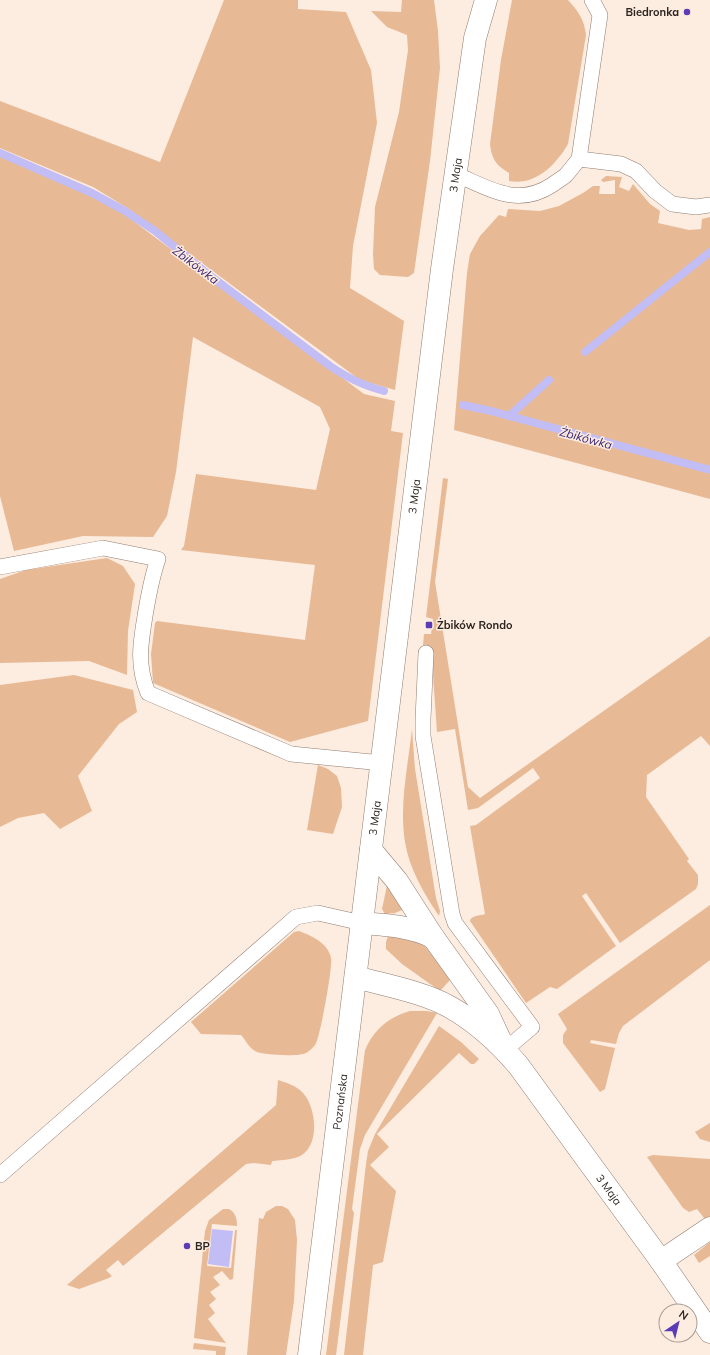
<svg xmlns="http://www.w3.org/2000/svg" width="710" height="1355" font-family="Mulish,sans-serif">
	<style>
		.green { fill: #e8b995 }
		.water { fill: #c2bdf4 }
		.lines { fill: none; stroke-linecap: round; stroke-linejoin: round }
		.stream { stroke: #c2bdf4; stroke-width: 8 }
		.lane-casing { stroke: #917e71; stroke-width: 16 }
		.street-casing { stroke: #917e71; stroke-width: 23 }
		.secondary-casing { stroke: #917e71; stroke-width: 23 }
		.lane { stroke: #fff; stroke-width: 15 }
		.street { stroke: #fff; stroke-width: 22 }
		.secondary { stroke: #fff; stroke-width: 22 }
		.poi-dot { fill: #5b3cb4; stroke: #fdece0; stroke-width: 1.5 }
		.labels { text-anchor: middle; dominant-baseline: central; stroke-width: 3; stroke-linejoin: round; paint-order: stroke }
		.poi-label { font-size: 11px; font-weight: bold; fill: #2c251f; stroke: #fdece0; text-anchor: start }
		.street-label { font-size: 11px; fill: #2c251f; stroke: #fdece0 }
		.water-label { font-size: 12px; font-style: italic; fill: #392573; stroke: #fdece0 }
	</style>
	<rect width="100%" height="100%" fill="#fdece0"/>
	<!-- green -->
	<path class="green" d="M 224,0 L 298,0 L 298,9 L 346,12 L 371,70 L 377,123 L 353,246 L 350,288 L 404,321 L 395,390 L 360,380 L 129,209 L 93,187 L 0,148 L 0,101 L 160,162 Z
		M 402,0 L 434,0 L 438,31 L 440,68 L 430,161 L 414,273 L 408,277 L 380,275 L 374,269 L 373,254 L 375,207 L 399,112 L 408,50 L 407,35 L 387,27 L 371,11 L 401,12 Z
		M 512,0 L 568,0 C 578,11 584,19 586,35 L 568,144 C 556,165 535,186 509,181 L 509,173 C 496,165 492,160 490,144 L 501,60 Z
		M 0,156 L 92,195 L 124,214 L 364,394 L 395,401 L 391,431 L 403,433 L 368,721 L 290,742 L 153,683 L 151,654 L 155,623 L 157,621 L 305,640 L 315,565 L 181,550 L 184,546 L 196,474 L 316,490 L 330,429 L 320,407 L 193,337 L 176,472 L 167,516 L 153,537 L 83,536 L 14,551 L 0,496 Z
		M 606,176 L 622,177 L 619,187 L 629,191 L 633,184 L 650,204 L 660,211 L 658,223 L 689,230 L 701,229 L 702,219 L 710,217 L 710,499 L 454,430 L 467,273 L 470,254 L 480,236 L 499,215 L 506,217 L 508,209 L 540,211 L 559,206 L 583,193 L 593,186 L 600,186 L 599,194 L 615,194 L 615,180 L 603,182 L 601,180 Z
		M 443,478 L 448,479 L 435,582 L 468,787 L 480,798 L 710,636 L 710,746 L 701,736 L 647,775 L 646,797 L 689,859 L 687,861 L 698,875 L 698,884 L 696,889 L 620,943 L 586,893 L 582,896 L 616,946 L 557,989 L 550,987 L 526,1003 L 470,921 C 471,915 480,916 485,914 L 470,826 L 476,825 L 540,778 L 533,768 L 478,808 L 468,810 L 455,729 L 437,732 L 431,647 L 423,645 L 424,634 L 431,634 L 433,619 L 426,617 Z
		M 107,558 L 123,566 L 135,584 L 128,631 L 127,675 L 89,661 L 0,663 L 0,579 L 26,570 Z
		M 74,675 L 133,690 L 137,712 L 119,724 L 78,776 L 92,811 L 60,829 L 44,813 L 18,818 L 0,827 L 0,685 Z
		M 412,729 L 415,769 L 436,898 L 440,911 L 439,916 C 424,894 409,868 405,842 C 399,806 408,765 412,729 Z
		M 318,765 L 328,769 L 337,776 L 341,788 L 342,807 L 333,834 L 307,830 Z
		M 388,881 L 403,905 L 402,910 L 395,913 L 385,914 L 382,909 Z
		M 710,905 L 710,960 L 623,1026 L 619,1033 L 616,1044 L 591,1040 L 590,1043 L 615,1048 L 605,1089 L 600,1092 L 563,1043 L 563,1035 L 567,1029 L 558,1014 Z
		M 299,931 C 312,936 328,943 331,958 C 333,966 320,1039 315,1045 C 313,1047 309,1052 306,1053 C 299,1057 261,1055 255,1051 C 249,1048 245,1039 241,1035 L 201,1034 L 191,1022 L 294,932 Z
		M 399,934 L 424,945 L 451,979 L 440,991 L 402,964 L 386,949 L 386,942 L 388,936 Z
		M 410,1011 L 427,1011 L 437,1013 L 365,1135 L 360,1149 L 352,1209 L 354,1213 L 336,1355 L 326,1355 L 365,1050 C 374,1029 389,1017 410,1011 Z
		M 439,1026 L 461,1042 L 479,1059 L 474,1064 L 471,1064 L 459,1053 L 377,1134 L 389,1147 L 370,1165 L 396,1191 L 383,1262 L 373,1265 L 363,1355 L 344,1355 L 366,1164 L 368,1151 L 375,1134 Z
		M 278,1080 C 287,1083 297,1086 303,1093 C 316,1107 320,1143 302,1155 C 293,1160 282,1160 272,1161 L 271,1165 L 254,1163 L 246,1164 L 123,1266 L 118,1260 L 106,1270 L 112,1276 L 109,1278 L 79,1289 L 67,1285 L 276,1105 Z
		M 710,1123 L 710,1142 L 700,1139 L 695,1132 Z
		M 653,1155 L 710,1159 L 710,1216 L 706,1219 L 704,1218 L 697,1209 L 689,1212 L 683,1208 L 647,1157 Z
		M 276,1206 L 282,1206 L 288,1209 L 295,1220 L 297,1240 L 294,1301 L 286,1355 L 247,1355 L 259,1218 L 263,1219 L 266,1212 Z
		M 223,1209 L 229,1209 C 236,1213 237,1219 237,1226 L 212,1224 L 207,1266 L 231,1268 L 235,1230 L 237,1230 L 233,1279 L 230,1280 L 222,1271 L 213,1277 L 220,1285 L 210,1292 L 216,1299 L 209,1305 L 215,1313 L 208,1319 L 226,1343 L 194,1338 L 205,1231 L 209,1220 Z
		M 710,1242 L 710,1256 L 699,1263 L 694,1255 Z
		M 194,1343 L 226,1347 L 225,1355 L 216,1355 L 216,1351 L 193,1349 Z"/>
	<!-- water -->
	<path class="water" d="M 212,1229 L 233,1231 L 229,1267 L 208,1264 Z"/>
	<g class="lines">
		<!-- stream -->
		<path class="stream" d="M 0,153 L 92,193 L 125,211 L 155,231 L 208,274 L 330,366 C 348,378 362,385 384,391
			M 585,352 L 710,252
			M 463,405 L 491,411 L 710,470
			M 509,416 L 549,380"/>
		<defs>
			<path id="lane" d="M 579,159 L 621,164 L 636,171 L 655,191 L 672,204 L 696,207 L 710,205
				M 455,174 C 489,188 517,208 552,185 C 556,182 561,179 565,176 C 570,171 574,165 579,159 L 600,15 L 592,0
				M 0,567 L 103,548 L 158,559 C 152,576 149,593 146,610 C 141,641 136,663 148,693 L 291,754 L 382,763
				M 426,653 L 423,719 L 423,736 L 452,914 L 455,923 L 532,1027 L 505,1050
				M 0,1175 L 296,917 L 318,913 L 362,923"/>
			<path id="street" d="M 661,1261 L 710,1228"/>
			<g id="secondary">
				<path d="M 371,850 L 397,881 L 433,937 L 488,1014 L 502,1044"/>
				<path d="M 362,923 C 387,925 410,926 433,937"/>
				<path id="s1" d="M 356,977 C 384,985 423,992 448,1006 C 474,1020 499,1043 518,1065 L 661,1261 L 710,1332"/>
				<path id="s2" d="M 309,1355 L 442,269 L 475,38 L 486,0"/>
			</g>
		</defs>
		<!-- lane casing -->
		<use href="#lane" class="lane-casing"/>
		<!-- street casing -->
		<use href="#street" class="street-casing"/>
		<!-- secondary casing -->
		<use href="#secondary" class="secondary-casing"/>
		<!-- lane -->
		<use href="#lane" class="lane"/>
		<!-- street -->
		<use href="#street" class="street"/>
		<!-- secondary -->
		<use href="#secondary" class="secondary"/>
	</g>
	<!-- markers -->
	<g class="poi-dot">
		<circle cx="687" cy="12" r="4"/>
		<rect x="425" y="621" width="8" height="8" rx="2"/>
		<circle cx="187" cy="1246" r="4"/>
	</g>
	<g class="labels">
		<!-- poi labels -->
		<g class="poi-label">
			<text x="679" y="12" text-anchor="end">Biedronka</text>
			<text x="437" y="625">Żbików Rondo</text>
			<text x="195" y="1246">BP</text>
		</g>
		<!-- street labels -->
		<g class="street-label">
			<text stroke="none"><textPath href="#s2" startOffset="1189">3 Maja</textPath></text>
			<text stroke="none"><textPath href="#s2" startOffset="865">3 Maja</textPath></text>
			<text stroke="none"><textPath href="#s2" startOffset="541">3 Maja</textPath></text>
			<text stroke="none"><textPath href="#s2" startOffset="255">Poznańska</textPath></text>
			<text stroke="none"><textPath href="#s1" startOffset="343">3 Maja</textPath></text>
		</g>
		<!-- water labels -->
		<g class="water-label">
			<text transform="translate(196 265) rotate(37)">Żbikówka</text>
			<text transform="translate(586 438) rotate(15)">Żbikówka</text>
		</g>
	</g>
	<!-- north arrow -->
	<g transform="translate(678 1323) rotate(35)"><circle r="19" fill="#fdece0" stroke="#a99c93"/>
	<path d="M0-3L7 15L0 10L-7 15Z" fill="#5b3cb4"/>
	<text y="-6" font-size="11" font-weight="bold" text-anchor="middle" fill="#2c251f">N</text>
	</g>
</svg>
